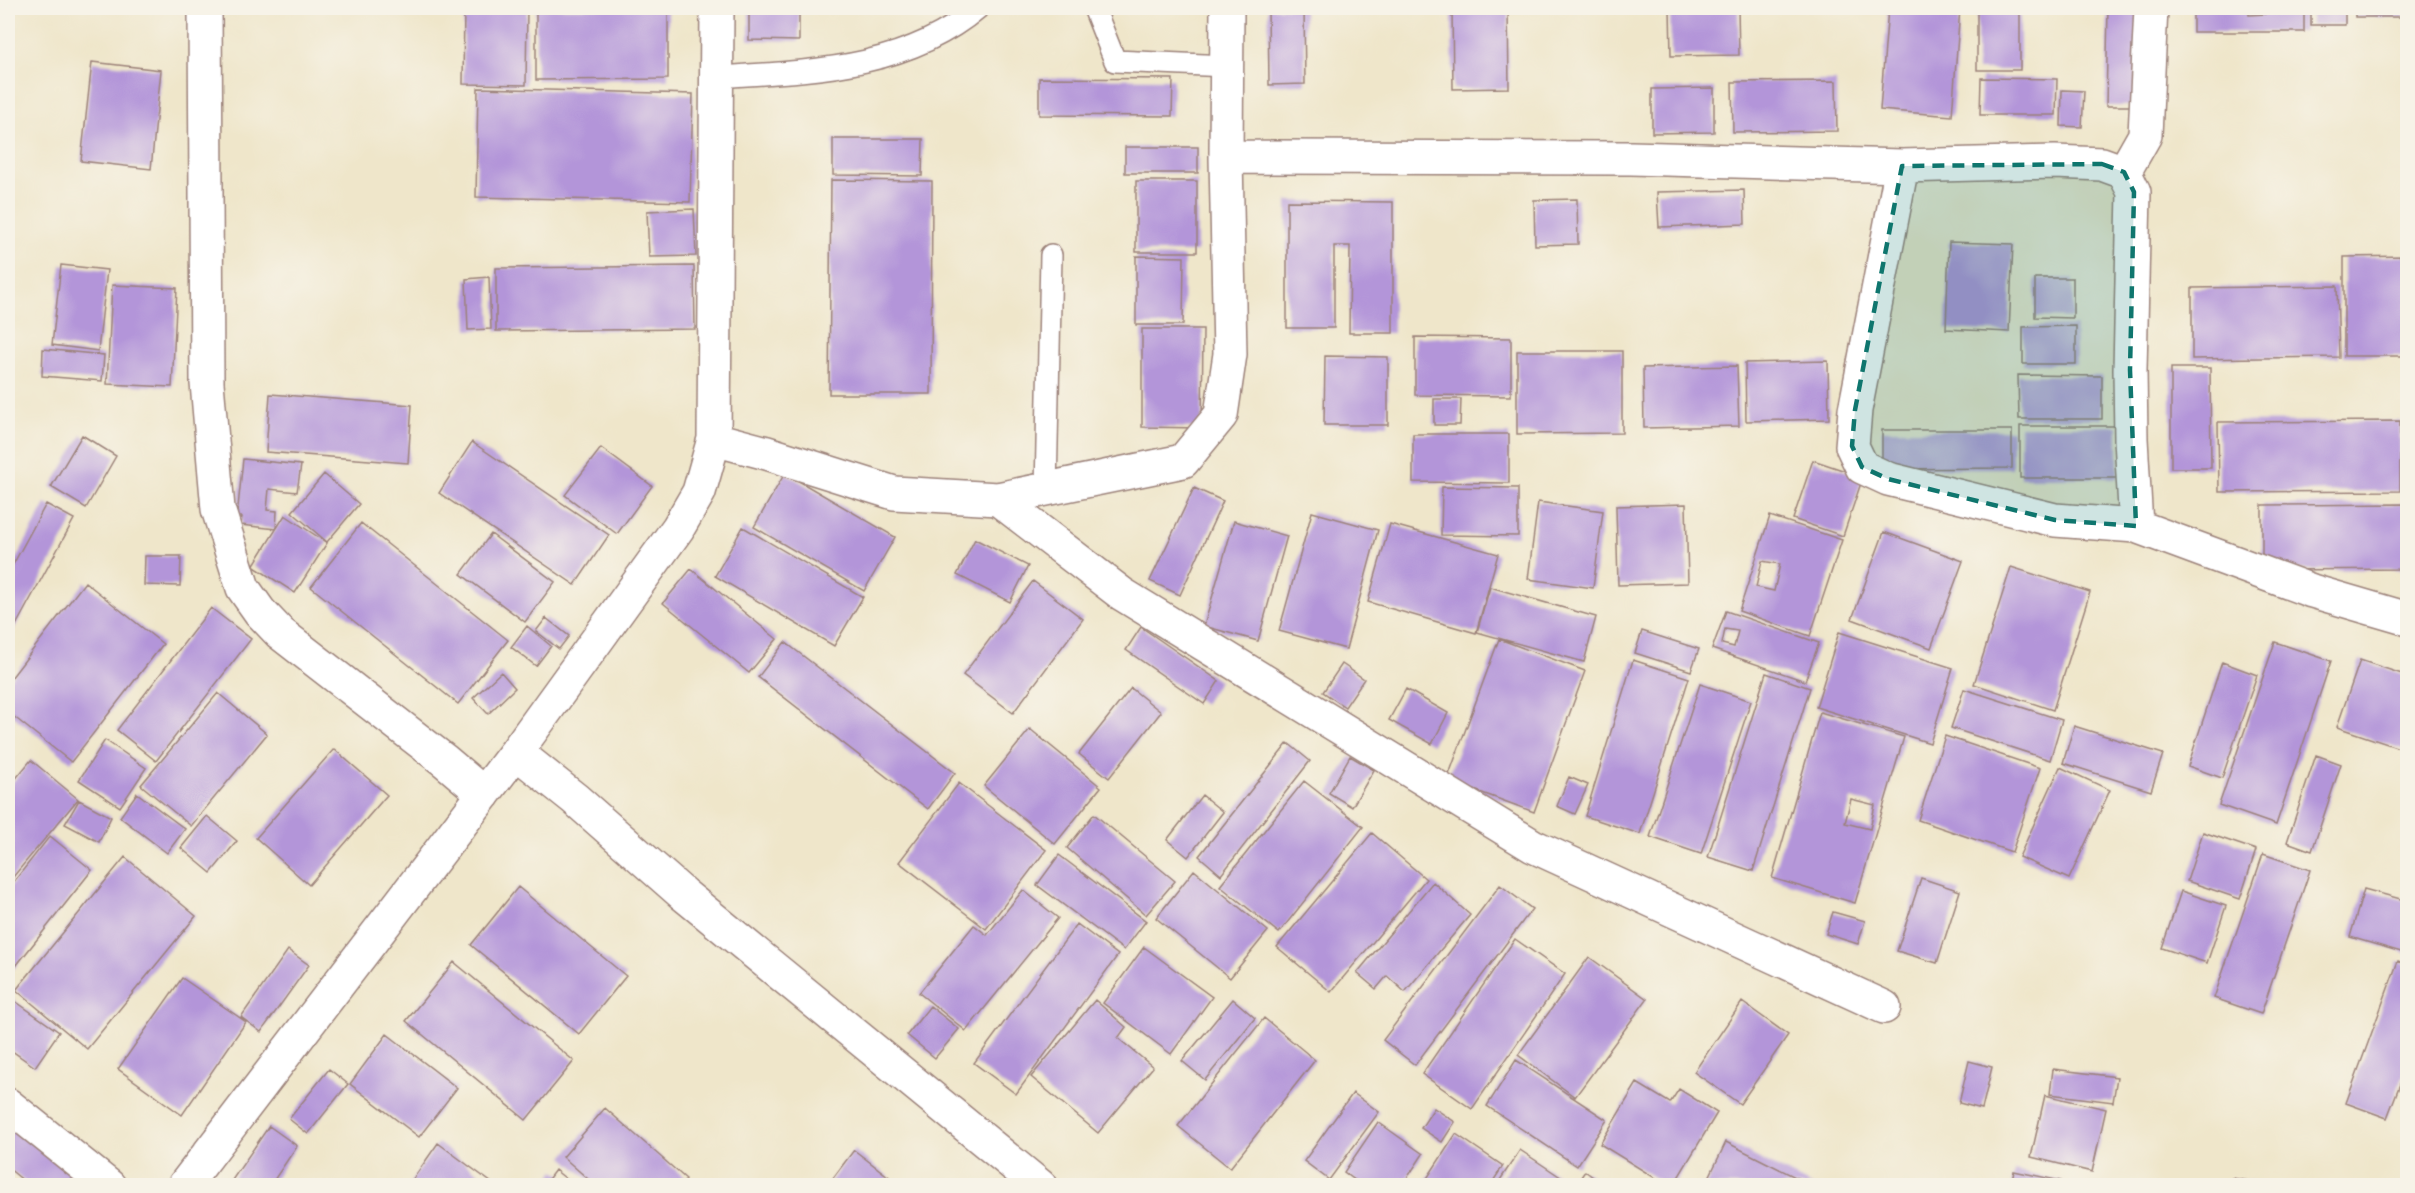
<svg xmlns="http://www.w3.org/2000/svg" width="2415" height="1193" font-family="Vollkorn,serif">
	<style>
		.building { fill: #b395d9; fill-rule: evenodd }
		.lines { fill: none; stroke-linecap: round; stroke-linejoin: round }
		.service-casing { stroke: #9c827a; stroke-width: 24 }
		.minor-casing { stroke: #9c827a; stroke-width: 36 }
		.service { stroke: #fff; stroke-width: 21 }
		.minor { stroke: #fff; stroke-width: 33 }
		.marked { fill: #0f766e; fill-opacity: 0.2; stroke: #0f766e; stroke-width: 4.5; stroke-dasharray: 12 8; stroke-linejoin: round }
	</style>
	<rect width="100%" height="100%" fill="#f7f3e8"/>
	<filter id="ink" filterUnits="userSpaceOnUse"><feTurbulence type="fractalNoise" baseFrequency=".0167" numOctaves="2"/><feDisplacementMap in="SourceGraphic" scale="12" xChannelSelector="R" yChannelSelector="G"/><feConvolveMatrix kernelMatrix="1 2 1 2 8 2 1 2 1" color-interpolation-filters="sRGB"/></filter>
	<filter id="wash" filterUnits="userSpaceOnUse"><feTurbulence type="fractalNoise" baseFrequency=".008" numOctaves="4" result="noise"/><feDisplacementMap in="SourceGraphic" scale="24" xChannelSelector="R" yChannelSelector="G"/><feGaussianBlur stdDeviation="1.35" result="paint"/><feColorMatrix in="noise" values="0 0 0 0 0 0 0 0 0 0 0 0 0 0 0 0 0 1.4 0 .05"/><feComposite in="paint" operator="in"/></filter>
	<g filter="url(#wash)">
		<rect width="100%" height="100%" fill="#efe6ca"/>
		<g id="blocks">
			<!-- building -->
			<path class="building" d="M 464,8 L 527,8 L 526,85 L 463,84 Z
				M 536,8 L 668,8 L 668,79 L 536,80 Z
				M 749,8 L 799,8 L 799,41 L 749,40 Z
				M 1268,8 L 1304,8 L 1305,84 L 1269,85 Z
				M 1452,8 L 1508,8 L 1509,88 L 1453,89 Z
				M 1670,8 L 1738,8 L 1739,55 L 1671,56 Z
				M 1888,8 L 1960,8 L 1952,116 L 1880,110 Z
				M 1977,8 L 2020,8 L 2020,70 L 1977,70 Z
				M 2108,8 L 2142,8 L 2141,106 L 2106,106 Z
				M 2193,8 L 2248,8 L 2249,15 L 2265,14 L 2264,8 L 2304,8 L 2304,32 L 2193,32 Z
				M 2311,8 L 2345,8 L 2345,25 L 2311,25 Z
				M 2355,8 L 2404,8 L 2404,17 L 2355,17 Z
				M 92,62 L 161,70 L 151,169 L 81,161 Z
				M 1039,78 L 1173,79 L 1172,116 L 1039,115 Z
				M 1981,78 L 2057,79 L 2056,115 L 1980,115 Z
				M 1836,81 L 1837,131 L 1733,132 L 1732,82 Z
				M 478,88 L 693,94 L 690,202 L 476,197 Z
				M 1714,88 L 1714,132 L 1652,133 L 1652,89 Z
				M 2062,90 L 2084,91 L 2082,127 L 2061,126 Z
				M 833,139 L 923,139 L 922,176 L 833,175 Z
				M 1125,147 L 1198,147 L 1198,173 L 1125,173 Z
				M 831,180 L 932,181 L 931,394 L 829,394 Z
				M 1136,181 L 1197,181 L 1197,252 L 1136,252 Z
				M 1744,190 L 1745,224 L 1659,227 L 1657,192 Z
				M 1577,199 L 1578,244 L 1535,245 L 1534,200 Z
				M 1287,201 L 1393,202 L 1393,333 L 1349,333 L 1350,246 L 1334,246 L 1334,328 L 1287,328 Z
				M 694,209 L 696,256 L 649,257 L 647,211 Z
				M 1949,242 L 2013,244 L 2009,332 L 1946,329 Z
				M 1136,256 L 1184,257 L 1183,325 L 1136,325 Z
				M 2408,256 L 2408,356 L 2344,356 L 2344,257 Z
				M 61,265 L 107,270 L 98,351 L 52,345 Z
				M 694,266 L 695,329 L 496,331 L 496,268 Z
				M 489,277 L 491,329 L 468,330 L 466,279 Z
				M 2035,278 L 2073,278 L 2073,318 L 2035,317 Z
				M 112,285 L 177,288 L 172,387 L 107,384 Z
				M 2337,286 L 2339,357 L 2192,359 L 2192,288 Z
				M 2076,326 L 2076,364 L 2023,364 L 2023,327 Z
				M 1142,329 L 1203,329 L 1202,428 L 1142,427 Z
				M 1415,337 L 1511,338 L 1511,396 L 1415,395 Z
				M 43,349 L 104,355 L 102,381 L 42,376 Z
				M 1517,351 L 1622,351 L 1622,433 L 1517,434 Z
				M 1325,356 L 1388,357 L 1388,425 L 1324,425 Z
				M 1828,361 L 1829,419 L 1746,421 L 1745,363 Z
				M 1737,366 L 1739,426 L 1644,428 L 1643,368 Z
				M 2171,368 L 2210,368 L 2211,468 L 2171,468 Z
				M 2018,375 L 2102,376 L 2102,419 L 2019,419 Z
				M 270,394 L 412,405 L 408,463 L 266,452 Z
				M 1434,399 L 1461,399 L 1460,425 L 1434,425 Z
				M 2400,421 L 2400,491 L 2219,492 L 2218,422 Z
				M 2020,426 L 2118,426 L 2118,478 L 2020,478 Z
				M 1882,430 L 2012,430 L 2012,468 L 1882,469 Z
				M 1413,434 L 1509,434 L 1509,483 L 1413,482 Z
				M 82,435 L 116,456 L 86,508 L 51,487 Z
				M 472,442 L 609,535 L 575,585 L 439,493 Z
				M 601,448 L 652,486 L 617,534 L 565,495 Z
				M 243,459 L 301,465 L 297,492 L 269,489 L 267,510 L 277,511 L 276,529 L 241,525 L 242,517 L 237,517 Z
				M 1813,460 L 1863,477 L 1843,536 L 1793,519 Z
				M 785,473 L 895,537 L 864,591 L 754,527 Z
				M 324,474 L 359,504 L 327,542 L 292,512 Z
				M 1442,487 L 1518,488 L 1518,536 L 1441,535 Z
				M 1194,488 L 1223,501 L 1180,595 L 1150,581 Z
				M 1538,502 L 1603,511 L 1593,588 L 1528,579 Z
				M 46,504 L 74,519 L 8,640 L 8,574 Z
				M 1686,504 L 1688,583 L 1618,585 L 1616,506 Z
				M 2407,504 L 2407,569 L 2262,570 L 2262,505 Z
				M 1312,512 L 1378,530 L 1346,649 L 1279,631 Z
				M 285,515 L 327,543 L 295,593 L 253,566 Z
				M 1770,516 L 1842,540 L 1810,636 L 1739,611 ZM 1762,561 L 1780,564 L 1774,591 L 1756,587 Z
				M 1234,521 L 1287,536 L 1258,641 L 1204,626 Z
				M 361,523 L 508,640 L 458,704 L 311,587 Z
				M 1390,524 L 1498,554 L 1476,633 L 1368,602 Z
				M 743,527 L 863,597 L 834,646 L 715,576 Z
				M 1884,532 L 1963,561 L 1931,648 L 1852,619 Z
				M 491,534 L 555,582 L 525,622 L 461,574 Z
				M 975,539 L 1028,566 L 1010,602 L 957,575 Z
				M 145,556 L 181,556 L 180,586 L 144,585 Z
				M 2011,567 L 2090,592 L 2053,710 L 1974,684 Z
				M 691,569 L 777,639 L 749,673 L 663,603 Z
				M 1033,581 L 1083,619 L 1013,713 L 963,675 Z
				M 85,582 L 163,644 L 71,762 L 8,712 L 8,682 Z
				M 1490,587 L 1596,617 L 1584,662 L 1477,632 Z
				M 211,608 L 251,639 L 156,761 L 117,730 Z
				M 1726,611 L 1819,643 L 1805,681 L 1712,649 ZM 1725,629 L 1738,631 L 1734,647 L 1722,644 Z
				M 546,618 L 569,636 L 559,649 L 536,631 Z
				M 527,626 L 551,646 L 536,666 L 511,647 Z
				M 1141,627 L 1219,681 L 1204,704 L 1126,650 Z
				M 1642,631 L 1699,649 L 1691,671 L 1635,653 Z
				M 1839,632 L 1953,668 L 1930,743 L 1816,707 Z
				M 1499,639 L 1585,671 L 1534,812 L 1447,780 Z
				M 785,642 L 955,773 L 928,809 L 758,677 Z
				M 2275,642 L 2331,661 L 2276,825 L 2219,805 Z
				M 1633,660 L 1689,678 L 1640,834 L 1585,816 Z
				M 2360,660 L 2408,676 L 2408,751 L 2337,727 Z
				M 2222,662 L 2257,675 L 2222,778 L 2188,766 Z
				M 1342,664 L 1364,679 L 1345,707 L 1323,692 Z
				M 501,672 L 515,688 L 488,714 L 473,698 Z
				M 1766,673 L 1810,688 L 1753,871 L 1708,857 Z
				M 1700,684 L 1751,701 L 1701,854 L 1650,837 Z
				M 1131,688 L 1161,712 L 1109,778 L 1079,754 Z
				M 1406,689 L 1448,713 L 1432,744 L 1389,720 Z
				M 1964,689 L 2062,720 L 2050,760 L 1951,728 Z
				M 218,693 L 267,734 L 191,826 L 141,785 Z
				M 1820,712 L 1904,737 L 1855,903 L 1772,878 ZM 1851,799 L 1875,805 L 1870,829 L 1845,823 Z
				M 2074,726 L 2163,754 L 2151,791 L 2063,763 Z
				M 1030,729 L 1101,787 L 1055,844 L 984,786 Z
				M 1945,736 L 2040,768 L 2012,852 L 1918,820 Z
				M 105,740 L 146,768 L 120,807 L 79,780 Z
				M 1288,743 L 1310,761 L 1221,875 L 1199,856 Z
				M 334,749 L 387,795 L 309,885 L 256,838 Z
				M 2316,755 L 2341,764 L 2312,851 L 2287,842 Z
				M 1350,756 L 1374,770 L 1352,807 L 1329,793 Z
				M 31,760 L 78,799 L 8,883 L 8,788 Z
				M 2060,767 L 2110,790 L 2069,879 L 2019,857 Z
				M 1569,777 L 1588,785 L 1575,814 L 1557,806 Z
				M 1304,781 L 1363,827 L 1279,933 L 1220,886 Z
				M 959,783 L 1046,850 L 986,929 L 899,862 Z
				M 137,793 L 185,829 L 167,853 L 120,817 Z
				M 1202,795 L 1223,812 L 1188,857 L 1167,840 Z
				M 79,800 L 111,817 L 99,842 L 65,824 Z
				M 1094,814 L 1175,881 L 1146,915 L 1067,848 Z
				M 207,816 L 237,841 L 211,873 L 181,848 Z
				M 2203,832 L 2256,850 L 2240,899 L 2187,881 Z
				M 1372,833 L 1426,879 L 1331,992 L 1277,947 Z
				M 50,836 L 92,870 L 8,976 L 8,889 Z
				M 2263,854 L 2310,870 L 2261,1014 L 2214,998 Z
				M 1059,855 L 1146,921 L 1124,950 L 1037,885 Z
				M 125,857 L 196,916 L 87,1049 L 16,990 Z
				M 1194,870 L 1268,931 L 1230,978 L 1156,918 Z
				M 1921,878 L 1960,891 L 1937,963 L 1897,951 Z
				M 1433,882 L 1470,915 L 1405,992 L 1387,976 L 1376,989 L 1357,973 Z
				M 1500,885 L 1532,909 L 1415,1065 L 1383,1040 Z
				M 518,887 L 626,976 L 579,1034 L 471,945 Z
				M 2364,889 L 2408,901 L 2408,954 L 2350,937 Z
				M 1023,890 L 1058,918 L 966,1031 L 919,993 L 974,925 L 987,935 Z
				M 2181,891 L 2226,906 L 2207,963 L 2162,948 Z
				M 1833,912 L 1865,921 L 1858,944 L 1826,934 Z
				M 1077,924 L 1118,955 L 1016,1094 L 974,1063 Z
				M 1515,939 L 1565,974 L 1472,1109 L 1422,1074 Z
				M 1144,947 L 1212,997 L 1171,1054 L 1103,1003 Z
				M 288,950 L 309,965 L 261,1032 L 241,1017 Z
				M 1589,957 L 1647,999 L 1575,1097 L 1518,1055 Z
				M 2398,961 L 2408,965 L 2408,1063 L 2387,1118 L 2346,1103 Z
				M 454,962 L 574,1061 L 526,1120 L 406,1021 Z
				M 182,978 L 246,1022 L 182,1115 L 118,1069 Z
				M 8,996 L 59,1032 L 35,1067 L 8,1048 Z
				M 1233,999 L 1255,1018 L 1205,1080 L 1182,1061 Z
				M 1095,1000 L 1126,1027 L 1118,1038 L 1153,1067 L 1098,1133 L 1031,1077 Z
				M 1742,1002 L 1788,1035 L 1740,1104 L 1694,1072 Z
				M 930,1006 L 959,1029 L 935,1058 L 907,1035 Z
				M 1264,1018 L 1315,1060 L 1230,1168 L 1178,1126 Z
				M 387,1034 L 457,1088 L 419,1137 L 350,1084 Z
				M 1516,1060 L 1607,1120 L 1577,1166 L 1487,1106 Z
				M 1969,1061 L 1992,1067 L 1982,1109 L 1959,1103 Z
				M 329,1069 L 348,1084 L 308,1134 L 289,1119 Z
				M 2053,1069 L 2117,1077 L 2113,1102 L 2050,1094 Z
				M 1637,1083 L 1670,1103 L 1679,1089 L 1717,1113 L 1673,1186 L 1668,1186 L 1600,1144 Z
				M 1353,1093 L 1379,1112 L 1329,1180 L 1304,1161 Z
				M 2045,1095 L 2106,1109 L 2092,1172 L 2031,1157 Z
				M 605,1108 L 686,1179 L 681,1186 L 596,1186 L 563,1157 Z
				M 1434,1108 L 1455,1122 L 1442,1142 L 1421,1128 Z
				M 8,1120 L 94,1186 L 30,1186 L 8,1168 Z
				M 1378,1122 L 1423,1154 L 1402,1186 L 1363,1186 L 1344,1172 Z
				M 269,1126 L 297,1146 L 270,1186 L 228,1186 Z
				M 1456,1134 L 1503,1166 L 1490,1186 L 1422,1186 Z
				M 1726,1142 L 1813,1186 L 1705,1186 Z
				M 438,1143 L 496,1186 L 408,1186 Z
				M 854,1150 L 889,1177 L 882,1186 L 827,1186 Z
				M 1520,1150 L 1568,1182 L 1566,1186 L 1496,1186 Z
				M 555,1170 L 575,1186 L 543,1186 Z
				M 1585,1171 L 1605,1186 L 1575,1186 Z
				M 2014,1171 L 2061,1181 L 2060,1186 L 2011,1186 Z
				M 2232,1178 L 2265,1184 L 2265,1186 L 2231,1186 Z"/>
		</g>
	</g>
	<g filter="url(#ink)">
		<use href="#blocks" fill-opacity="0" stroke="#9c827a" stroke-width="1.5"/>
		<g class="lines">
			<defs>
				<path id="service" d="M 1094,8 L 1115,61 L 1227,66
					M 717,77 C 808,71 905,70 978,8
					M 1046,490 L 1051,255"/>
				<path id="minor" d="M 205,8 L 207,383 L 218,509 L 243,588 L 260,612 L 280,633 L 445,761 L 484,794
					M 1226,157 L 1631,158 L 1902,166 L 2055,162 L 2102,164 L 2124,172 L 2134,192 L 2130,370 L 2131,439 L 2136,526 L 2312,591 L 2408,619
					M 1902,166 L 1855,410 L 1852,446 L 1862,467 L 1888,479 L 2055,520 L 2136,526
					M 2124,172 L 2145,135 L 2151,8
					M 714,439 L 767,453 L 894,493 L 998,499 L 1122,594 L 1533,846 L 1884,1007
					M 998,499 L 1183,461 L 1221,415 L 1230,354 L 1226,157 L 1227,8
					M 516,752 L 575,799 L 683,894 L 1040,1186
					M 8,1105 L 109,1186
					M 184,1186 L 516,752 L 678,528 L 699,492 L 714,439 L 717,8"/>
			</defs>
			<!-- service casing -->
			<use href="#service" class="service-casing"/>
			<!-- minor casing -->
			<use href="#minor" class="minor-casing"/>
			<!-- service -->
			<use href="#service" class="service"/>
			<!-- minor -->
			<use href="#minor" class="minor"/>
		</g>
	</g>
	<!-- marked area -->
	<path class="marked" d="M 2102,164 L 2124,172 L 2134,192 L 2130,370 L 2136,526 L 2055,520 L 1888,479 L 1862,467 L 1852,446 L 1855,410 L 1902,166 Z"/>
	<!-- margin -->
	<rect width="2415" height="1193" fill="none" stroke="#f7f3e8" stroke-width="30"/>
</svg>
